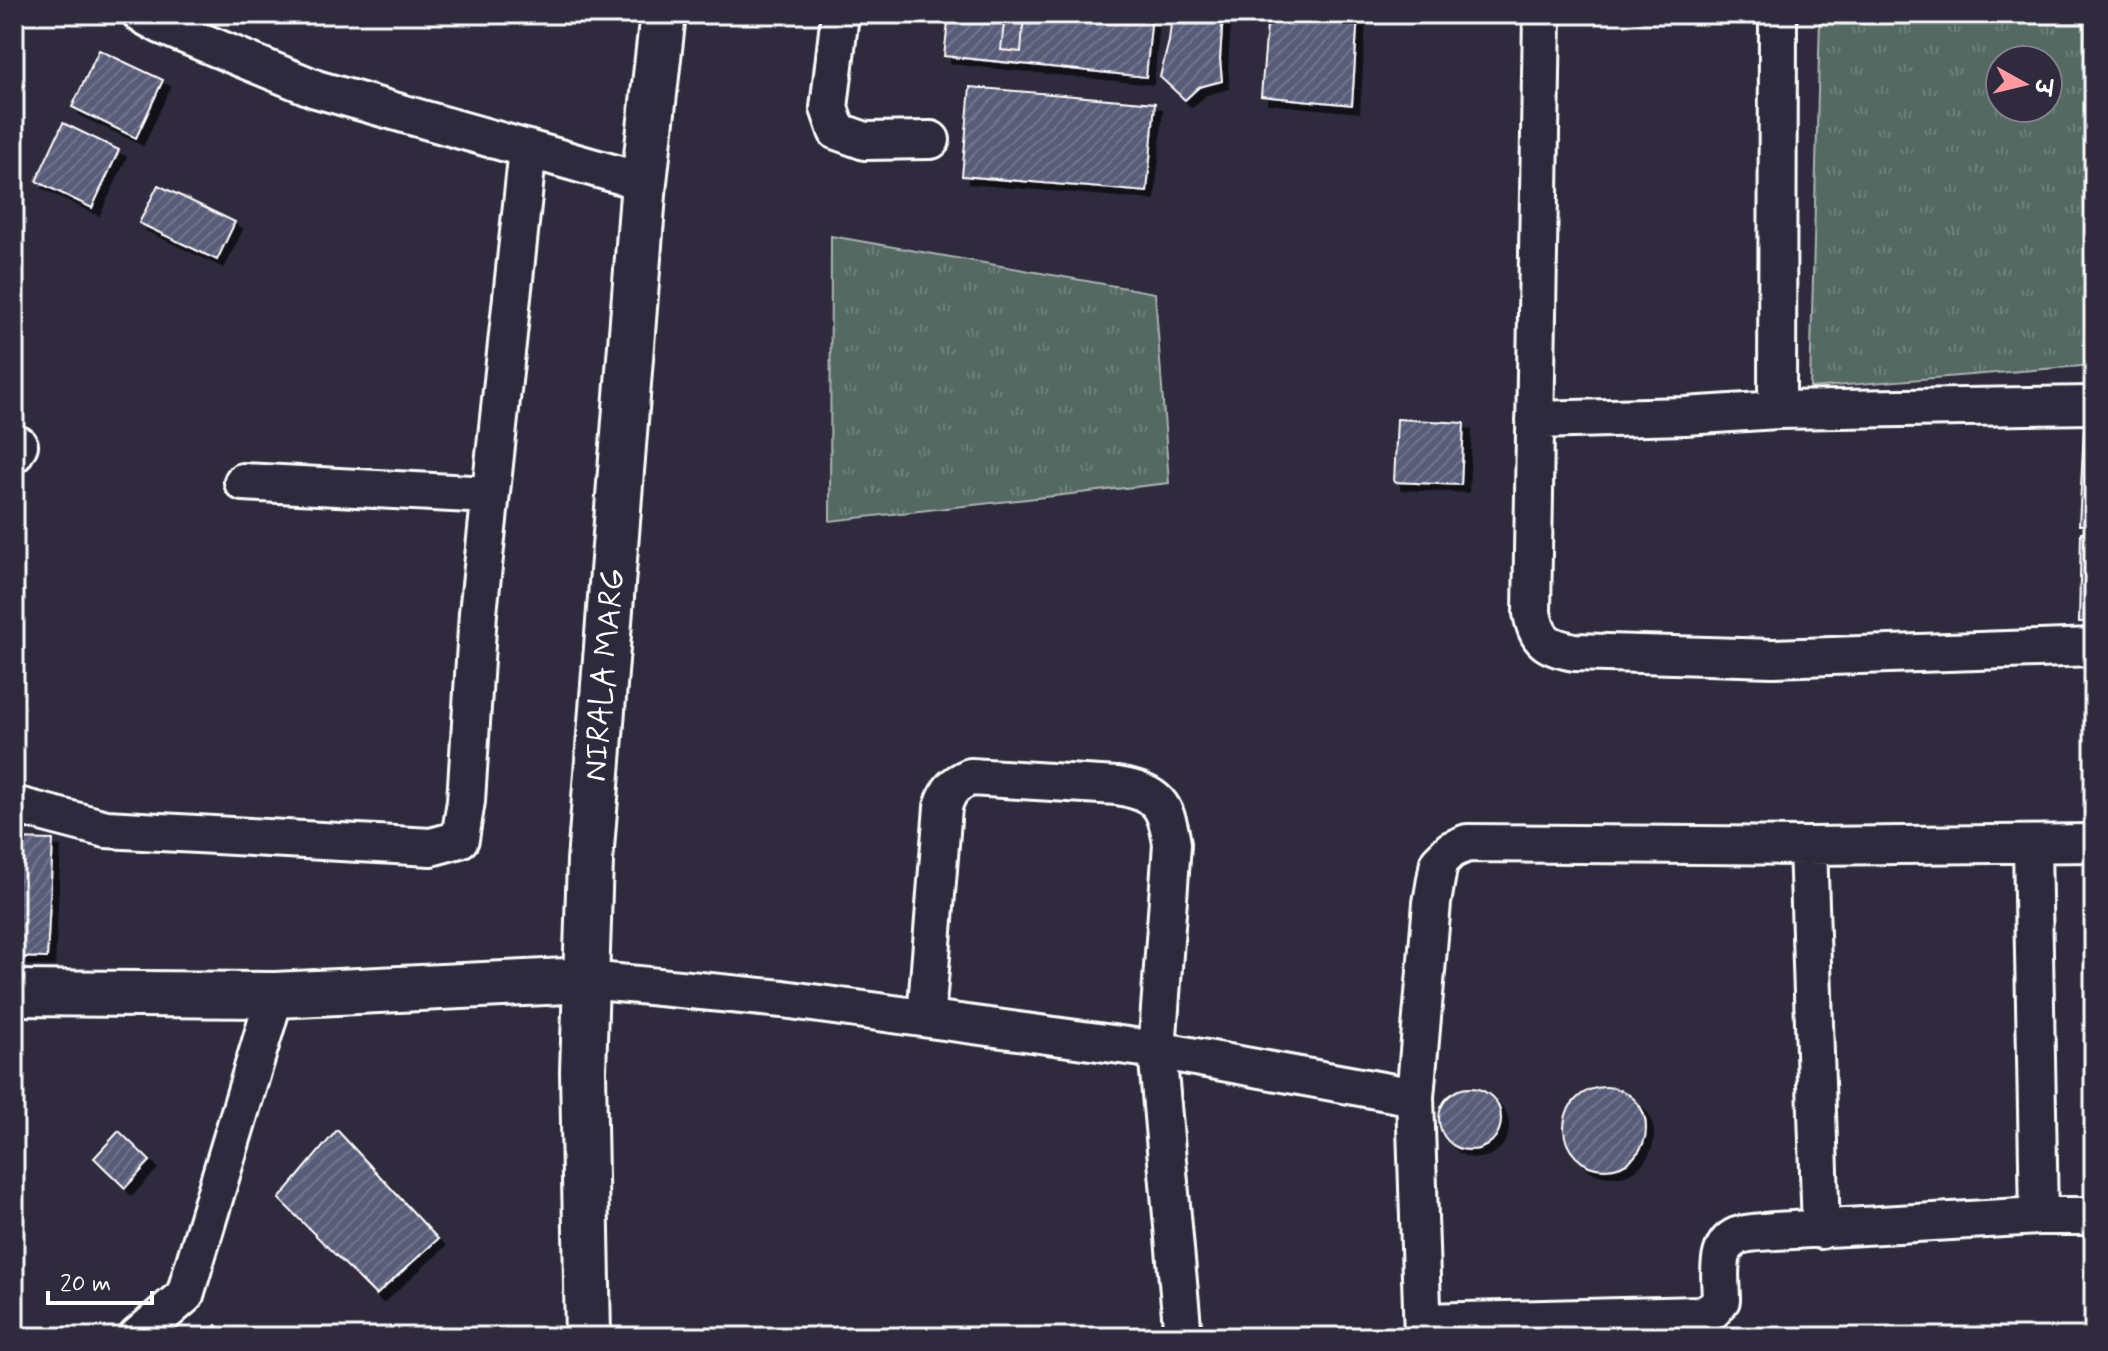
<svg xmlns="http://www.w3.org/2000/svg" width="2108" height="1351" font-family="Mynerve,'Playpen Sans Deva',sans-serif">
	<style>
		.grass { fill: url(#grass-tufts); stroke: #aab4b1; stroke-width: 2; fill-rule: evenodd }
		.building { fill: url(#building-hatch); stroke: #fff; stroke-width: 2; filter: url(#shadow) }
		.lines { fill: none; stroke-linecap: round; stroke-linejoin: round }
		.street-casing { stroke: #fff; stroke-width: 42 }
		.secondary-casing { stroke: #fff; stroke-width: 50 }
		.street { stroke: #2f2a3d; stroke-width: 36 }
		.secondary { stroke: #2f2a3d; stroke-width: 44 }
		.labels { text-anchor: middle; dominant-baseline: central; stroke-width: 6; stroke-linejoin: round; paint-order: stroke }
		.street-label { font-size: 32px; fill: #fff; stroke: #2f2a3d }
	</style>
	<defs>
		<pattern id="grass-tufts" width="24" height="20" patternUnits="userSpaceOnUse" patternTransform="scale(2)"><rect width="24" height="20" fill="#546963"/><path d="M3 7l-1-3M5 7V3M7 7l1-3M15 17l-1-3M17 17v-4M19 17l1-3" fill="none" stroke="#6e807a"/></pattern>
		<pattern id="building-hatch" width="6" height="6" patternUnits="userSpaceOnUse" patternTransform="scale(2)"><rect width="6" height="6" fill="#585c78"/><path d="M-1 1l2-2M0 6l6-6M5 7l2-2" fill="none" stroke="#71748c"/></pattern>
		<filter id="shadow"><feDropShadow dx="7" dy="7" stdDeviation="0" flood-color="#0009"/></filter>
	</defs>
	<rect width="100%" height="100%" fill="#2f2a3d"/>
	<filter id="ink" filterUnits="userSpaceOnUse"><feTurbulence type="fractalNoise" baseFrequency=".0125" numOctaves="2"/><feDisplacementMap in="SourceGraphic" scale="16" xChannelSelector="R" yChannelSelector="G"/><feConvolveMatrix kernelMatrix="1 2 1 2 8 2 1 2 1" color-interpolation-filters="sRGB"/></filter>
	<g filter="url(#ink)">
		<!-- grass -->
		<path class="grass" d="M 1863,14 L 2094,14 L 2094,365 L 1810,388 L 1820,18 ZM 2000,60 L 2048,60 L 2048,108 L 2000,108 Z
			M 831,236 L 1155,293 L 1169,483 L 830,521 Z"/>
		<!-- building -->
		<path class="building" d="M 949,14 L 1005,14 L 1001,50 L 1021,52 L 1024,14 L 1152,14 L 1146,77 L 944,56 Z
			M 1005,14 L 1024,14 L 1021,52 L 1001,50 Z
			M 1172,14 L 1223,14 L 1220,59 L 1222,81 L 1199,87 L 1185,100 L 1160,77 L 1169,41 Z
			M 1268,14 L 1358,14 L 1352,105 L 1261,96 Z
			M 99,50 L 163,80 L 136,138 L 72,107 Z
			M 970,87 L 1155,103 L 1147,192 L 962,176 Z
			M 63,123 L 119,150 L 92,208 L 36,181 Z
			M 158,185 L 235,222 L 217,260 L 139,223 Z
			M 1397,419 L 1464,423 L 1461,485 L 1394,482 Z
			M 2084,429 L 2094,430 L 2094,525 L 2079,525 Z
			M 2081,532 L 2094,532 L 2094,622 L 2079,622 Z
			M 14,839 L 53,840 L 47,958 L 14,957 Z
			M1564 1128a41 41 0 1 1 82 0a41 41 0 1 1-82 0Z
			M1439 1119a31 31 0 1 1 62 0a31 31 0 1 1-62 0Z
			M 337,1130 L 438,1239 L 376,1295 L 279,1199 Z
			M 119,1131 L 150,1161 L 125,1188 L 94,1158 Z
			M 216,1325 L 228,1337 L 204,1337 Z"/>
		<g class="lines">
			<defs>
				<path id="street" d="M 141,14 L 161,25 L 316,89 L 644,182
					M 840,14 L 829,108 L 837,131 L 865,141 L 931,140
					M 1542,14 L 1532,613 C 1538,642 1546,646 1574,652 L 1773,658 L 2094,647
					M 1777,410 L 1778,14
					M 1535,420 L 1685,416 L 1777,410 L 2094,405
					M 14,454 L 19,445
					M 243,482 L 490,495
					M 14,805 L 106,829 L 431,847 L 460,839 L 466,801 L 478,613 L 528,149
					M 1808,846 L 1821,1230
					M 2032,846 L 2039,1216
					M 587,980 L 783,999 L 1157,1050 L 1415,1097
					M 926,1018 L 943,807 C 948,790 954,784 970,777 L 1117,786 C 1158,793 1166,804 1172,844 L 1157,1050 L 1183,1337
					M 1423,1322 L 1700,1315 L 1713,1310 L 1721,1300 C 1721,1281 1714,1246 1737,1236 C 1747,1232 1764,1232 1775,1231 L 2039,1216 L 2094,1216
					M 137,1337 L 185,1295 L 275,995
					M 1423,1337 L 1415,1097 L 1432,903 L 1439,862 L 1451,850 L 1467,843 L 1808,846 L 2094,843"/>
				<path id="secondary" d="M 14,993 L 275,995 L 587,980
					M 588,1337 L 583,1071 L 590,861 L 644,182 L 663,14"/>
			</defs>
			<!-- street casing -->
			<use href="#street" class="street-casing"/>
			<!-- secondary casing -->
			<use href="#secondary" class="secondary-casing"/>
			<!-- street -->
			<use href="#street" class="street"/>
			<!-- secondary -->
			<use href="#secondary" class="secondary"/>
		</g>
	</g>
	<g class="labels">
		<!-- street labels -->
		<g class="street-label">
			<text transform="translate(605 675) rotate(-85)">NIRALA MARG</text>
		</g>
	</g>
	<!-- margin -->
	<rect width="2108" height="1351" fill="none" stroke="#2f2a3d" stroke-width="48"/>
	<rect x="24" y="24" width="2060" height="1303" fill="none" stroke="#fff" stroke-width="3" filter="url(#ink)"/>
	<!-- north arrow -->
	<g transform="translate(2024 84) rotate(98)"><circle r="38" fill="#2f2a3d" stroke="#827f8b" stroke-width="2"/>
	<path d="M0-6L14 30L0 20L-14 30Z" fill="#ff9aa2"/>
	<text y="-12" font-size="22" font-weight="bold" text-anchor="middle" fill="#ffffff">उ</text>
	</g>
	<!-- scale -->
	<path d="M48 1291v12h104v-12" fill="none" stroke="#ffffff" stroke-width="4"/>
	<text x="60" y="1291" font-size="24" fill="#ffffff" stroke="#2f2a3d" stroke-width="6" paint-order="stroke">20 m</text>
</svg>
